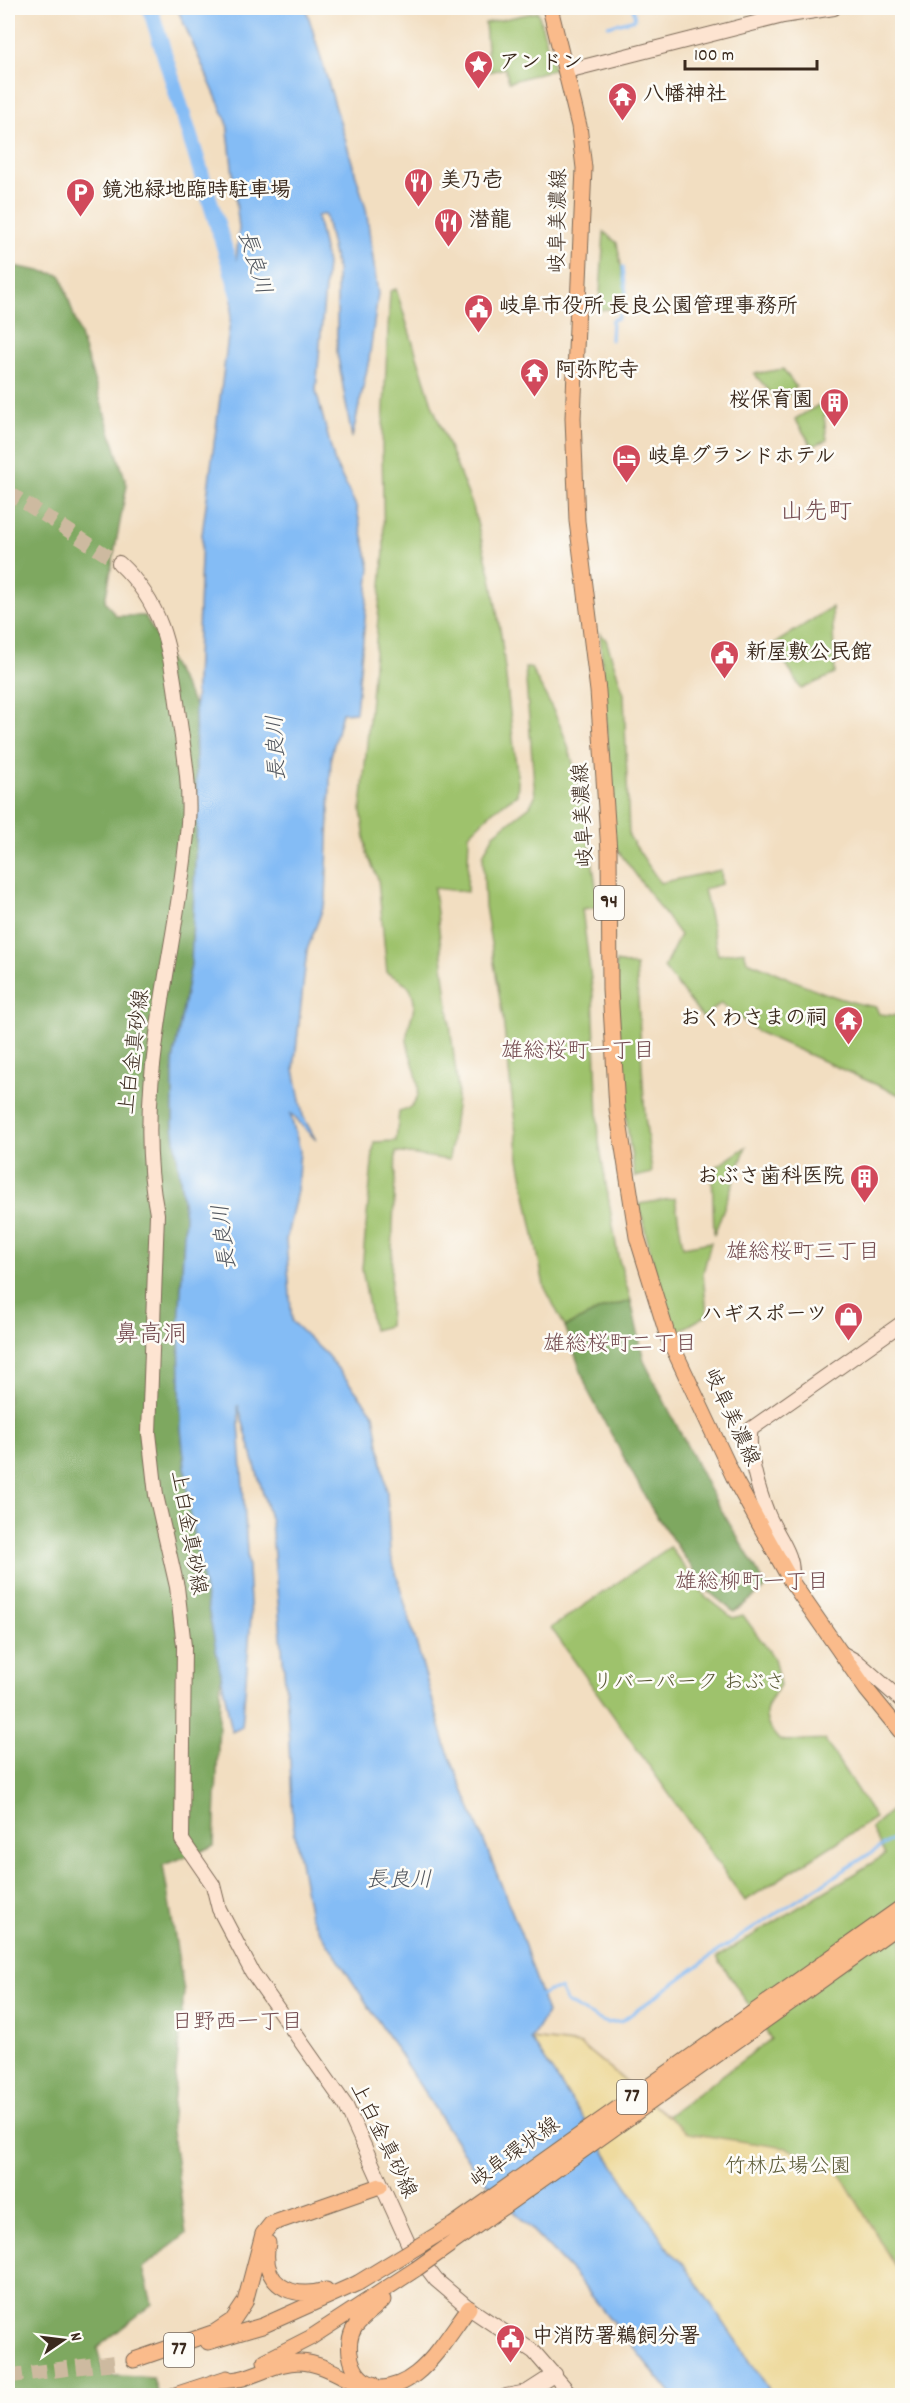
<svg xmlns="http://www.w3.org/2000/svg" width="910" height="2403" font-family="Dekko,'Klee One',sans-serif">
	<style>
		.green { fill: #9ec26c; stroke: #6c7645; stroke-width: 1.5 }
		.forest { fill: #7ea860; stroke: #5c693f; stroke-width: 1.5 }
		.sand { fill: #eeda9e; stroke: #94825e; stroke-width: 1.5 }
		.water { fill: #84bcf5; stroke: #60738a; stroke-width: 1.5 }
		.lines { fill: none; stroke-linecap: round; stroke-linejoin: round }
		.stream { stroke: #84bcf5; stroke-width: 3 }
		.river { stroke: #84bcf5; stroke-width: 16 }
		.secondary-tunnel { stroke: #cdbaa0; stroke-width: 14; stroke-dasharray: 14 7; stroke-linecap: butt }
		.primary-tunnel { stroke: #cdbaa0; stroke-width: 15; stroke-dasharray: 15 8; stroke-linecap: butt }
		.secondary-casing { stroke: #7b6957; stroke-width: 16 }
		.primary-casing { stroke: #7b6957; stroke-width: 17 }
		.secondary { stroke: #fde4d1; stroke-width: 14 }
		.primary { stroke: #fabb8b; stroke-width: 15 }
		.primary-bridge-casing { stroke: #7b6957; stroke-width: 17; stroke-linecap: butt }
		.primary-bridge { stroke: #fabb8b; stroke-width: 15 }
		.labels { text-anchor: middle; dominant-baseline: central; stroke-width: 5; stroke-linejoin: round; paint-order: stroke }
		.shield { fill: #fdfcf7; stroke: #75695f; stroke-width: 1.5 }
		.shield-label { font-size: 20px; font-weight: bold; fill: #3b2a1e }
		.poi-label { font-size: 21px; font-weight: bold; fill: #3b2a1e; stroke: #fdfcf7; text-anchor: start }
		.street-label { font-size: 21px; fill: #3b2a1e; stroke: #fdfcf7 }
		.park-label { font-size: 21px; fill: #595835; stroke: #fdfcf7 }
		.water-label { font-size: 22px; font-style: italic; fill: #51565e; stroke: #fdfcf7 }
		.neighbourhood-label { font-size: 22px; fill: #744c50; stroke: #fdfcf7 }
		.quarter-label { font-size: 24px; fill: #744c50; stroke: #fdfcf7 }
	</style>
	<rect width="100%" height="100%" fill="#fdfcf7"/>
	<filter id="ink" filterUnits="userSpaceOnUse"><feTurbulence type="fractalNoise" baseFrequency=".0167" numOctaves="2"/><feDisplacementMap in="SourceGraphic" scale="12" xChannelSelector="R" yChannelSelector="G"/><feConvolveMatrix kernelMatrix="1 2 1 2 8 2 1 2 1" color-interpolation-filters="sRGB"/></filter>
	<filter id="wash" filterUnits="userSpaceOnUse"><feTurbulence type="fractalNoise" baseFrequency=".008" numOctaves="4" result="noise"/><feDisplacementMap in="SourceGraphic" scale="24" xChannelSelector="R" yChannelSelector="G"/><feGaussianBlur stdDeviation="1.35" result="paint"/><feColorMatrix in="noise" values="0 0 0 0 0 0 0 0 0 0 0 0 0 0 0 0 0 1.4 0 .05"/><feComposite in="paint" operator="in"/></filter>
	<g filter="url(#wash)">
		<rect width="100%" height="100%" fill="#f2dec1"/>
		<!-- green -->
		<path class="green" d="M 538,12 L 554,69 L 509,82 L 505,68 L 489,72 L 485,23 Z
			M 604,232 L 617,243 L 626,292 L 619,308 L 599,310 Z
			M 396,289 L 432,404 L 473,507 L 491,577 L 501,635 L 518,782 L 517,795 L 494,810 L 469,834 L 467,892 L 434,888 L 458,1091 L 449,1160 L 396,1152 L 389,1326 L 373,1330 L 362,1269 L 374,1142 L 396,1141 L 399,1112 C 437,1102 408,1062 407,1039 C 406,1023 419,1010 412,993 C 408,982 397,978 387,973 L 378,879 L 367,854 L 361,810 L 384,551 L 382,446 L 390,291 Z
			M 783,369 L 796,387 L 780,403 L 754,374 Z
			M 825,401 L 830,414 L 824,416 L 827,440 L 812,446 L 795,419 Z
			M 832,607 L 835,674 L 801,689 L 774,644 Z
			M 600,633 L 606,640 L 624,694 L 629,836 L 660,883 L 721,870 L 722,884 L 704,889 L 718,955 L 744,951 L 747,961 C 790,977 830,1000 876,1007 L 879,1014 L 900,1016 L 902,1034 L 902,1096 L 758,1032 L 721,1003 L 703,1018 L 664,968 L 680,935 L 614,845 Z
			M 525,668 L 531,668 C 541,688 554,709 562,730 C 584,786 590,847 599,907 L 582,909 L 593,995 L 599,1142 L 618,1256 L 631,1301 L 602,1309 L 565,1327 L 544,1286 L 519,1159 L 503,1019 L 485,906 L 483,855 L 494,834 L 530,806 L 535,796 Z
			M 616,962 L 636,966 L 645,1116 L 652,1173 L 635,1177 C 622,1105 618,1035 616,962 Z
			M 746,1147 L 714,1235 L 712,1170 Z
			M 675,1198 L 683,1247 L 711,1242 L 703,1273 L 707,1315 L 676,1333 L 663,1307 L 639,1204 Z
			M 670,1547 L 705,1596 L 733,1618 L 743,1615 L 774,1658 L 780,1685 C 764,1708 759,1718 779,1740 C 796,1743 808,1738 825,1740 L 875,1818 L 745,1901 L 551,1628 Z
			M 902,1801 L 902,2352 L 626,2147 L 771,2039 L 717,1957 L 885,1855 L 871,1828 Z"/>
		<!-- forest -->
		<path class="forest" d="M 8,265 L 61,275 L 127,485 L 105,601 L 116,616 L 145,616 L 195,706 L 197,821 L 191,965 L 173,1062 L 173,1125 L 185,1216 L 179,1328 L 181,1429 L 191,1520 L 221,1672 L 214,1846 L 163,1865 L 184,1992 L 171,2125 L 186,2234 L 143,2268 L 152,2304 L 97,2348 L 104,2375 L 153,2378 L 158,2395 L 8,2395 Z
			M 631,1301 L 644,1361 L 710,1491 L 767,1587 L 734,1612 L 708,1591 L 653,1511 L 589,1393 L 565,1327 L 602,1309 Z"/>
		<!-- sand -->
		<path class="sand" d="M 531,2039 L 581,2045 L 688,2133 L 786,2148 L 838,2170 L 902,2278 L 902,2395 L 773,2395 L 683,2263 L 671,2253 Z"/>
		<!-- water -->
		<path class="water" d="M 177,8 L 306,8 L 366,209 L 378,294 L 369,360 L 352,438 L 337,352 L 337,270 L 325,214 L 317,216 L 327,264 L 316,391 L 335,463 L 356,506 L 370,567 L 356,712 L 342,713 L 331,756 L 326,900 L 307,950 L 294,1069 L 303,1116 L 316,1140 L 290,1113 L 300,1150 L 297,1191 L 286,1240 L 292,1322 L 327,1355 L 374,1414 L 387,1493 L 390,1552 L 446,1747 L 521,1934 L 547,2013 L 531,2039 L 671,2253 L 683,2263 L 773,2395 L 672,2395 L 573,2273 L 474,2169 L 310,1916 L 293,1823 L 287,1705 L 271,1522 L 238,1405 L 251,1618 L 242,1727 L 232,1732 L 191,1520 L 181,1429 L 179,1328 L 185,1216 L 173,1125 L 173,1062 L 191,965 L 197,821 L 195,706 L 202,535 L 231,314 L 239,228 L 227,122 Z"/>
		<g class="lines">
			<!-- stream -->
			<path class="stream" d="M 608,26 L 635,19 L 633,8
				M 611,340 L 612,320 L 618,318 L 626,293 L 623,267
				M 538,1997 L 548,1991 L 560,1989 L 566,2002 L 582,2011 L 606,2023 L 622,2021 L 718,1951 L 902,1833"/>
			<!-- river -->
			<path class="river" d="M 150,8 L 241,301"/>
		</g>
	</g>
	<g filter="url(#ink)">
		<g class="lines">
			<!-- secondary-tunnel -->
			<path class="secondary-tunnel" d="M 8,492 L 119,563"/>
			<!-- primary-tunnel -->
			<path class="primary-tunnel" d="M 8,2376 L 118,2362"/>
			<defs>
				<path id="secondary" d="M 567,71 L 783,16 L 834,8
					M 119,563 C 162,603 170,647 177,702 C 182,741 191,784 188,823 C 178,953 131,1084 157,1214 L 149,1433 L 156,1495 L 177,1587 L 184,1646 L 182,1840 L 213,1885 L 219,1909 L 252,1972 L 346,2106 L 408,2243 L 436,2280 L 469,2308 L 534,2352 L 572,2396
					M 791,1581 C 797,1556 775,1534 767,1512 C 759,1492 746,1449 751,1429 L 902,1323
					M 840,1652 L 859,1663 L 902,1701
					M 506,2396 L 527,2392 L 555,2374"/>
				<path id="primary" d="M 550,8 L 579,126 L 584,168 L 573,418 L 577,521 L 598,691 L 609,852 L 610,989 L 617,1109 L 637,1237 L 668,1337 L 736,1482 L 791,1581 L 866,1689 L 902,1733
					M 268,2243 C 260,2284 290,2300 326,2290
					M 208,2342 L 262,2326 L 358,2283
					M 134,2360 L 215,2332 L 233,2320 L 245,2302 L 263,2234 L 271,2224 L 380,2186
					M 265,2361 L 310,2338 L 416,2269
					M 220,2381 C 227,2380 236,2380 243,2378 C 262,2373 279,2362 300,2362 C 322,2363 341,2376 360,2385 C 413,2403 443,2342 469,2308
					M 373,2384 C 351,2379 343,2344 355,2327 C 362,2317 375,2308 383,2300
					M 172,2396 L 227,2378"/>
			</defs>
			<!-- secondary casing -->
			<use href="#secondary" class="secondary-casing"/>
			<!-- primary casing -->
			<use href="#primary" class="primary-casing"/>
			<!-- secondary -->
			<use href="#secondary" class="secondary"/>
			<!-- primary -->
			<use href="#primary" class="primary"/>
			<defs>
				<path id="primary-bridge" d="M 416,2269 L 902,1923
					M 358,2283 L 453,2225 L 902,1907"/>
			</defs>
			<!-- primary-bridge casing -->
			<use href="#primary-bridge" class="primary-bridge-casing"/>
			<!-- primary-bridge -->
			<use href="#primary-bridge" class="primary-bridge"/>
		</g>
	</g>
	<!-- icons -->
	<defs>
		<symbol id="sight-pin" viewBox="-11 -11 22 30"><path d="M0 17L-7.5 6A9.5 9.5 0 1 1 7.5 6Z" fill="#d1495b" stroke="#fdfcf7"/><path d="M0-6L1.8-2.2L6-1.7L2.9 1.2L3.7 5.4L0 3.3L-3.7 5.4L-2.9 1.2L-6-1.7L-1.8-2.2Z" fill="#fff"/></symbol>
		<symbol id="temple-pin" viewBox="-11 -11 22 30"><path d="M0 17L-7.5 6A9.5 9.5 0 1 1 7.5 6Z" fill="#d1495b" stroke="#fdfcf7"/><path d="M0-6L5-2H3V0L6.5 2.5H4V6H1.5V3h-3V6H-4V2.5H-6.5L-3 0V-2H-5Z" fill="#fff"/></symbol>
		<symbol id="restaurant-pin" viewBox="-11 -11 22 30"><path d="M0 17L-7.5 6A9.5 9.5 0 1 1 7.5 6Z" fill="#d1495b" stroke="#fdfcf7"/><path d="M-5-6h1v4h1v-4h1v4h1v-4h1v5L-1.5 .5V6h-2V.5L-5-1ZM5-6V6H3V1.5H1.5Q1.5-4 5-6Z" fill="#fff"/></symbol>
		<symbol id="parking-pin" viewBox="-11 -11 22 30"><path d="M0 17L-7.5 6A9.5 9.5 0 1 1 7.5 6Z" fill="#d1495b" stroke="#fdfcf7"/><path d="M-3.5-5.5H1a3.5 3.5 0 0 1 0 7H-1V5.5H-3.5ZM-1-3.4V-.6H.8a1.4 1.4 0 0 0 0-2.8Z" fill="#fff"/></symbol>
		<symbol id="civic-pin" viewBox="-11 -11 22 30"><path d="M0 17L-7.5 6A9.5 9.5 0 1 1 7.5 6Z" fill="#d1495b" stroke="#fdfcf7"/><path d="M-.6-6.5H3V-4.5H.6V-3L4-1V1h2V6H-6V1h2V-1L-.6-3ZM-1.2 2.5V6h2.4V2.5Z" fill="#fff"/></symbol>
		<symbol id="building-pin" viewBox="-11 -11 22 30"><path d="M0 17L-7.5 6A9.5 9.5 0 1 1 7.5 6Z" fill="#d1495b" stroke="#fdfcf7"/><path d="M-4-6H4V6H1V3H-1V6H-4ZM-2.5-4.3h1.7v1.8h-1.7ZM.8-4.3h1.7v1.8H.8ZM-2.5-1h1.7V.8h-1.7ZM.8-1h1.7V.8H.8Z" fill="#fff"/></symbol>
		<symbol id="hotel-pin" viewBox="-11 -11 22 30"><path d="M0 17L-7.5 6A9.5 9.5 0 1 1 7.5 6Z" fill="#d1495b" stroke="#fdfcf7"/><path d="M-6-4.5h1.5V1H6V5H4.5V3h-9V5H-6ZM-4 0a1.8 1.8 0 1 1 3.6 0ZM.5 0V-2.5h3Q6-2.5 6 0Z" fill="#fff"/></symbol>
		<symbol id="shop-pin" viewBox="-11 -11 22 30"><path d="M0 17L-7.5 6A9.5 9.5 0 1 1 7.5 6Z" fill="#d1495b" stroke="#fdfcf7"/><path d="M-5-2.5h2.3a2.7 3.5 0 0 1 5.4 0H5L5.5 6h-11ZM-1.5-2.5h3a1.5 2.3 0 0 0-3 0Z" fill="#fff"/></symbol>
	</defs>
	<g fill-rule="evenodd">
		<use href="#sight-pin" x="462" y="48" width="33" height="45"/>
		<use href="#temple-pin" x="606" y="80" width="33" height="45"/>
		<use href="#restaurant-pin" x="402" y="166" width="33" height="45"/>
		<use href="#parking-pin" x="64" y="176" width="33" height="45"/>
		<use href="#restaurant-pin" x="432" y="206" width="33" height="45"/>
		<use href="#civic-pin" x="462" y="292" width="33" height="45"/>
		<use href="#temple-pin" x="518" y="356" width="33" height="45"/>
		<use href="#building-pin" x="818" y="386" width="33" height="45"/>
		<use href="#hotel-pin" x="610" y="442" width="33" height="45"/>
		<use href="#civic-pin" x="708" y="638" width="33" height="45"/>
		<use href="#temple-pin" x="832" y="1004" width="33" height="45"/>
		<use href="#building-pin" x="848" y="1162" width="33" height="45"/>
		<use href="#shop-pin" x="832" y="1300" width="33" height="45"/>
		<use href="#civic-pin" x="494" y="2322" width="33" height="45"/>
	</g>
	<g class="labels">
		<!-- shield labels -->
		<g class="shield">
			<rect x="594" y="886" width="30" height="34" rx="4.5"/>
			<rect x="617" y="2080" width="30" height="34" rx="4.5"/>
			<rect x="164" y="2333" width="30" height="34" rx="4.5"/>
		</g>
		<g class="shield-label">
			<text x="609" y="903">94</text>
			<text x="632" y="2097">77</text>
			<text x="179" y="2350">77</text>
		</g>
		<!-- poi labels -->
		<g class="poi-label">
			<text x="499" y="64">アンドン</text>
			<text x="643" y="96">八幡神社</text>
			<text x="440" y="182">美乃壱</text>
			<text x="102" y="192">鏡池緑地臨時駐車場</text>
			<text x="469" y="222">潜龍</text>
			<text x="499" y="308">岐阜市役所 長良公園管理事務所</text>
			<text x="555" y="372">阿弥陀寺</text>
			<text x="813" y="402" text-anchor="end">桜保育園</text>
			<text x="648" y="458">岐阜グランドホテル</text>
			<text x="746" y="654">新屋敷公民館</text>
			<text x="827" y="1020" text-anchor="end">おくわさまの祠</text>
			<text x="844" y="1178" text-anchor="end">おぶさ歯科医院</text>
			<text x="827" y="1316" text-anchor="end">ハギスポーツ</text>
			<text x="532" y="2338">中消防署鵜飼分署</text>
		</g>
		<!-- street labels -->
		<g class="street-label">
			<text transform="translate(560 221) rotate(-89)">岐阜美濃線</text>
			<text transform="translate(585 815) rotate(-93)">岐阜美濃線</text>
			<text transform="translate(136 1052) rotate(-83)">上白金真砂線</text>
			<text transform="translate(730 1418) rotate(65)">岐阜美濃線</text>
			<text transform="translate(187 1533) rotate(80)">上白金真砂線</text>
			<text transform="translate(382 2141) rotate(64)">上白金真砂線</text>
			<text transform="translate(516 2154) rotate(-36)">岐阜環状線</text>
		</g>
		<!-- park labels -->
		<g class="park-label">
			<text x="689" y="1684">リバーパーク おぶさ</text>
			<text x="788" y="2168">竹林広場公園</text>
		</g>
		<!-- water labels -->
		<g class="water-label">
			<text transform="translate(253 263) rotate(73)">長良川</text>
			<text transform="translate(278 748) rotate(-92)">長良川</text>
			<text transform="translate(226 1237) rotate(-97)">長良川</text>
			<text x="399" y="1881">長良川</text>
		</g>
		<!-- neighbourhood labels -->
		<g class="neighbourhood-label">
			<text x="578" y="1052">雄総桜町一丁目</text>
			<text x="803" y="1253">雄総桜町三丁目</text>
			<text x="620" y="1345">雄総桜町二丁目</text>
			<text x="752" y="1583">雄総柳町一丁目</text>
			<text x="237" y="2023">日野西一丁目</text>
		</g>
		<!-- quarter labels -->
		<g class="quarter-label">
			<text x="816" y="513">山先町</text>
			<text x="151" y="1336">鼻高洞</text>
		</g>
	</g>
	<!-- margin -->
	<rect width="910" height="2403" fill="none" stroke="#fdfcf7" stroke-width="30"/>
	<!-- north arrow -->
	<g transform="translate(63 2340) rotate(76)" stroke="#fdfcf7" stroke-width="4.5" paint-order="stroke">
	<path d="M0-4.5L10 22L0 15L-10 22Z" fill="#3b2a1e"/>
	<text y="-9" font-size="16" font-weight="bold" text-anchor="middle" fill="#3b2a1e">N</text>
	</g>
	<!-- scale -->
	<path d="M685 60v9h132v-9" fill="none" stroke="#3b2a1e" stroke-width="3"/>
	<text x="694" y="60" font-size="18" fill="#3b2a1e" stroke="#fdfcf7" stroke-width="4.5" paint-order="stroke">100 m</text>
</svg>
